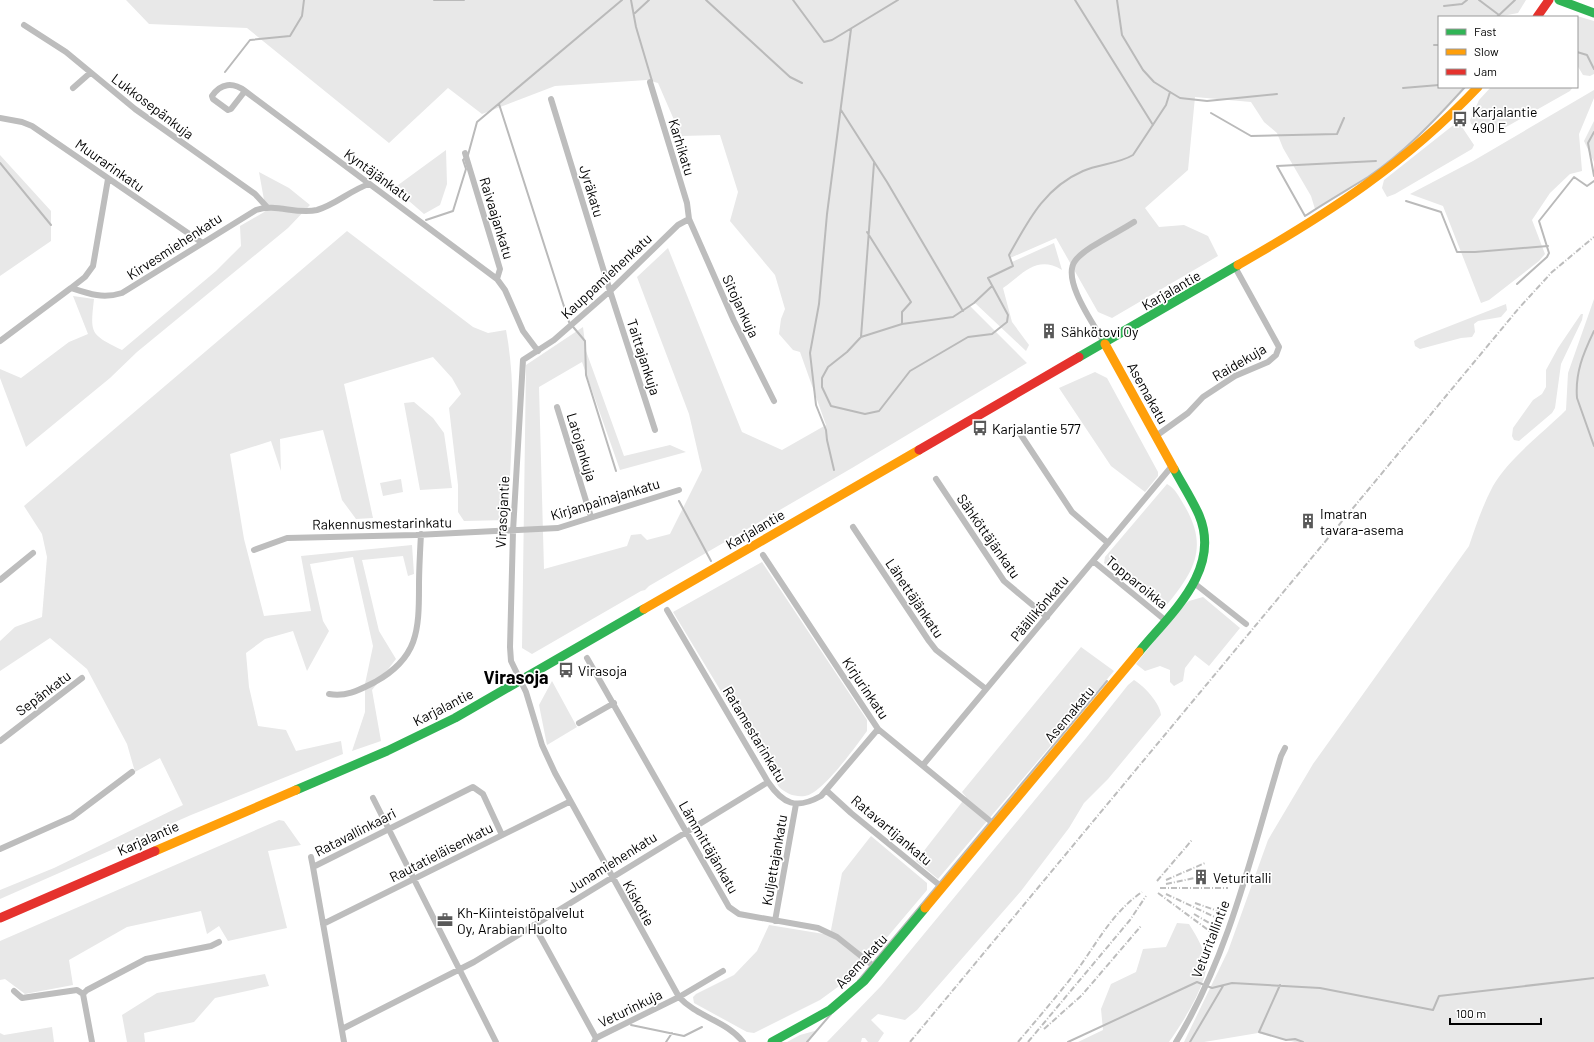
<svg xmlns="http://www.w3.org/2000/svg" width="1594" height="1042" font-family="Barlow,sans-serif">
	<style>
		.green { fill: #e8e8e8 }
		.lines { fill: none; stroke-linecap: round; stroke-linejoin: round }
		.stream { stroke: #bababa; stroke-width: 2 }
		.street { stroke: #bdbdbd; stroke-width: 6 }
		.fast { stroke: #30b455; stroke-width: 9 }
		.slow { stroke: #ff9f0a; stroke-width: 9 }
		.jam { stroke: #e5322d; stroke-width: 9 }
		.rail { stroke: #bdbdbd; stroke-width: 2; stroke-dasharray: 6 2 1 2; stroke-linecap: butt }
		.labels { text-anchor: middle; dominant-baseline: central; stroke-width: 3.5; stroke-linejoin: round; paint-order: stroke }
		.street-label { font-size: 14px; fill: #000; stroke: #fff }
		.poi-label { font-size: 14px; fill: #000; stroke: #fff; text-anchor: start }
		.district-label { font-size: 18px; font-weight: bold; fill: #000; stroke: #fff }
	</style>
	<rect width="100%" height="100%" fill="#fff"/>
	<!-- green -->
	<path class="green" d="M 126,0 L 1526,0 L 1518,13 L 1497,17 L 1439,17 L 1439,87 L 1465,87 C 1435,119 1405,152 1368,177 C 1351,188 1333,198 1315,209 L 1311,196 L 1283,148 L 1277,133 L 1264,122 L 1251,102 L 1195,97 L 1188,170 L 1145,208 L 1159,227 L 1184,225 L 1208,236 L 1218,256 L 1112,318 L 1098,312 L 1056,238 L 1010,258 L 1012,262 L 1054,243 L 1062,270 C 1037,255 1024,273 1003,288 L 1012,322 L 1029,345 L 1026,351 L 975,303 L 970,306 L 1027,363 L 852,468 L 649,586 L 645,590 L 641,591 L 532,654 L 522,648 L 526,365 L 583,327 L 586,351 L 624,456 L 670,445 L 686,452 L 620,470 L 582,362 L 539,387 L 544,569 L 627,546 L 631,535 L 641,534 L 647,540 L 670,534 L 702,470 L 689,414 L 637,277 L 668,248 L 742,432 L 782,450 L 826,425 L 800,352 L 793,350 L 779,334 L 781,319 L 785,309 L 775,275 L 730,221 L 738,192 L 720,135 L 681,136 L 658,83 L 647,80 L 555,86 L 482,114 L 448,88 L 389,143 L 247,28 L 149,24 Z
		M 1577,16 L 1594,21 L 1594,74 L 1590,76 L 1583,75 L 1577,65 L 1577,17 L 1574,17 Z
		M 1491,87 L 1573,87 L 1570,91 L 1499,131 L 1480,129 L 1471,124 L 1470,120 L 1479,100 Z
		M 1594,90 L 1594,98 L 1579,134 L 1582,171 L 1570,174 L 1550,193 L 1532,220 L 1545,254 L 1539,261 L 1489,300 L 1481,303 L 1443,206 L 1410,194 L 1473,161 Z
		M 1594,121 L 1594,162 L 1584,141 Z
		M 1456,123 L 1460,124 L 1474,145 L 1472,149 L 1395,194 L 1387,197 L 1382,188 L 1384,180 Z
		M 446,150 L 447,184 L 440,205 L 424,214 L 394,188 Z
		M 0,155 L 51,211 L 51,241 L 0,276 Z
		M 259,172 L 289,188 L 310,205 L 288,228 L 137,352 L 110,378 L 26,447 L 0,378 L 0,369 L 21,378 L 69,342 L 88,334 L 73,296 L 94,299 C 90,334 90,334 122,350 L 216,271 L 241,246 L 240,226 L 266,211 Z
		M 347,231 L 473,327 L 488,333 L 506,330 C 518,393 510,456 508,520 L 464,521 L 458,512 L 458,485 L 449,408 L 461,394 L 452,378 L 433,357 L 344,384 L 373,518 L 356,519 L 342,500 L 323,430 L 280,439 L 281,471 L 271,441 L 230,454 L 244,539 L 264,616 L 311,611 L 301,556 L 412,545 L 414,574 L 408,576 L 403,556 L 362,560 L 379,631 L 396,659 L 372,690 L 381,741 L 352,751 L 365,712 L 365,684 L 373,646 L 353,557 L 310,564 L 323,621 L 329,631 L 307,671 L 293,631 L 265,639 L 246,653 L 249,687 L 258,726 L 286,730 L 296,751 L 341,741 L 343,754 L 191,815 L 0,899 L 0,890 L 54,868 L 183,805 L 160,758 L 135,772 L 127,744 L 87,669 L 50,638 L 0,671 L 0,641 L 15,627 L 42,617 L 47,557 L 42,534 L 24,506 Z
		M 1594,299 L 1594,1042 L 1295,1042 L 1258,1033 L 1204,1042 L 1184,1042 L 1228,951 L 1268,840 L 1313,764 L 1469,546 C 1476,525 1483,505 1493,486 C 1509,458 1543,433 1566,410 L 1568,373 Z
		M 1506,304 L 1507,310 L 1501,317 L 1478,321 L 1474,324 L 1475,332 L 1472,337 L 1461,338 L 1420,349 L 1415,346 L 1414,341 L 1419,338 Z
		M 1581,314 L 1583,314 L 1582,320 L 1561,364 L 1555,408 L 1552,413 L 1519,441 L 1514,440 L 1512,436 L 1513,428 L 1533,400 L 1542,394 L 1546,387 L 1546,370 L 1558,348 Z
		M 1095,372 L 1107,378 L 1158,472 L 1158,476 L 1145,492 L 1111,466 L 1059,388 Z
		M 414,402 L 433,418 L 444,433 L 452,488 L 420,490 L 404,403 Z
		M 401,479 L 403,492 L 383,496 L 380,483 Z
		M 1167,484 C 1176,489 1179,497 1184,505 C 1210,548 1193,573 1165,607 L 1159,607 L 1104,563 L 1105,557 Z
		M 762,562 L 867,720 L 867,731 C 856,746 822,794 805,796 C 794,797 787,794 779,787 L 673,612 Z
		M 1203,597 L 1240,628 L 1209,666 L 1195,655 L 1185,668 L 1183,681 L 1174,686 L 1170,682 L 1170,670 L 1160,666 L 1145,671 L 1136,664 L 1180,609 L 1189,601 Z
		M 1081,647 L 1114,671 L 938,879 L 916,861 L 966,797 L 962,792 Z
		M 1134,680 C 1144,686 1160,703 1161,715 L 1108,779 L 1084,803 L 1069,828 L 1021,891 L 917,1010 L 905,1020 L 878,1014 L 871,1020 L 884,1033 L 878,1042 L 868,1042 L 865,1038 L 862,1038 L 861,1042 L 827,1042 L 881,986 L 1086,738 L 1128,685 Z
		M 552,681 L 577,727 L 547,745 L 539,705 Z
		M 279,820 L 284,821 L 301,845 L 268,851 L 287,928 L 228,941 L 219,926 L 207,934 L 201,911 L 127,927 L 69,960 L 73,985 L 25,994 L 5,979 L 0,980 L 0,941 Z
		M 871,836 L 927,883 L 927,890 L 857,973 L 820,1000 L 754,1033 L 747,1032 L 694,1003 L 693,997 L 696,994 L 734,975 L 757,951 L 769,925 L 830,935 L 842,873 Z
		M 1177,923 L 1189,924 C 1196,935 1203,947 1206,960 C 1210,981 1181,1025 1169,1042 L 1078,1042 L 1103,1030 L 1101,1009 L 1111,984 L 1136,972 L 1143,949 L 1166,947 Z
		M 265,974 L 269,986 L 215,998 L 194,1022 L 144,1033 L 145,1042 L 127,1042 L 122,1015 L 157,993 Z
		M 52,1027 L 54,1042 L 0,1042 L 0,1033 L 4,1035 Z
		M 818,1030 L 808,1042 L 787,1042 L 800,1035 Z"/>
	<g class="lines">
		<!-- stream -->
		<path class="stream" d="M 434,0 L 464,0
			M 631,0 L 636,27 L 652,81
			M 706,0 L 790,77 L 802,83
			M 793,0 L 824,42 L 832,40 L 898,0
			M 1075,0 L 1153,125
			M 1117,0 L 1122,35 L 1143,70 L 1154,82 L 1170,92 L 1180,98 L 1207,101 L 1277,94
			M 1479,0 L 1499,15
			M 1444,6 L 1462,4 L 1467,0
			M 635,13 L 649,0
			M 1497,17 L 1515,0
			M 1434,45 L 1439,45
			M 1577,52 L 1587,55 L 1594,69
			M 225,72 L 250,40 L 290,36 L 302,16 L 304,0
			M 1403,88 L 1439,85
			M 499,104 L 569,322 L 585,341 L 586,375 L 616,471
			M 841,110 L 887,182 L 963,311
			M 1211,113 L 1251,136 L 1337,134 L 1344,118
			M 1594,132 L 1588,143 L 1594,176
			M 1376,161 L 1277,166 L 1305,216 C 1326,202 1347,190 1368,177 C 1404,153 1436,119 1465,87
			M 0,163 L 51,225
			M 1406,201 L 1441,212 L 1457,252 L 1475,252 L 1548,246
			M 426,220 L 453,211 L 466,169 L 463,160 L 468,155 L 477,122 L 622,0
			M 867,232 L 911,302 L 902,312 L 902,324
			M 1517,284 L 1547,257 L 1549,253 L 1539,221 L 1574,177 L 1587,186 L 1594,181
			M 992,286 L 974,303 L 953,317 L 902,324 L 861,337 L 847,352 L 828,367 L 822,378 L 822,387 L 831,406 L 865,414 L 879,411 L 910,371 L 968,337 L 992,334 L 1007,322 L 1008,315 L 988,278 L 1013,266 L 1009,255 C 1028,221 1044,188 1083,171 C 1099,164 1118,164 1133,155 L 1166,105 L 1170,92
			M 1594,331 C 1583,354 1575,373 1577,398 L 1594,446
			M 861,337 L 874,163
			M 834,470 L 827,440 L 826,430 L 816,405 L 810,353 L 819,304 L 827,214 L 851,29
			M 679,501 L 711,561
			M 858,981 L 1107,681
			M 1280,985 L 1259,1032 L 1286,1040 L 1295,1039 L 1303,1042
			M 631,1025 L 684,1036 L 702,1027
			M 666,1042 L 672,1033
			M 807,1042 L 831,1014
			M 1068,1042 L 1197,982 L 1212,988 L 1232,983 L 1320,988 L 1433,1010 L 1439,996 L 1594,978
			M 1190,1042 L 1223,986"/>
		<!-- street -->
		<path class="street" d="M 24,25 L 66,52 L 135,109 L 255,194 L 266,206
			M 650,82 L 687,203 L 689,219 L 734,321 L 774,401
			M 73,88 L 90,73
			M 245,91 C 233,82 221,83 212,96 L 213,99 L 228,110 L 231,109 L 245,91 L 497,279
			M 551,99 L 610,291 L 655,430
			M 0,118 L 22,122 L 32,126 L 201,242
			M 465,153 L 500,269 L 497,279 L 505,290 L 523,331 L 538,351
			M 689,219 L 678,225 L 610,291 L 554,340 L 523,360 L 513,531 L 510,647 L 511,661 L 526,692 L 542,745 L 555,773 L 679,997 C 697,1017 727,1021 743,1042
			M 71,288 L 85,277 L 93,266 L 108,179
			M 0,341 L 71,288 C 89,294 103,299 122,293 L 256,210 C 276,203 296,215 317,210 C 335,205 351,190 369,184
			M 1105,344 C 1095,326 1061,280 1075,261 C 1084,248 1119,232 1134,222
			M 557,407 L 591,517
			M 1019,432 L 1072,512 L 1108,543
			M 1156,436 L 1188,413 L 1203,397 L 1235,376 L 1268,362 L 1276,355 L 1279,347 L 1236,269
			M 936,479 L 1004,581 L 1047,617
			M 853,527 L 929,641 L 936,650 L 986,689
			M 254,550 L 287,538 L 416,535 L 558,528 L 679,490
			M 763,555 L 878,729 L 995,825
			M 1093,561 L 1165,620
			M 0,580 L 33,553
			M 1194,583 L 1246,624
			M 667,610 L 768,782 C 783,804 796,810 821,796 L 878,729
			M 587,658 L 729,907 L 739,914 L 818,928 L 837,937 L 876,968
			M 329,694 C 347,697 359,690 375,682 C 418,658 419,631 419,586 C 419,569 420,552 421,534
			M 579,723 L 614,703
			M 0,741 L 82,678
			M 923,765 L 1172,466
			M 827,791 L 851,813 L 943,888
			M 373,798 L 496,1042
			M 0,849 L 72,817 L 132,772
			M 311,857 L 313,867
			M 775,921 L 796,804
			M 323,924 L 569,802
			M 534,925 L 596,1038
			M 14,991 L 22,998 L 77,990 L 83,994
			M 342,1029 L 474,962 L 768,782
			M 92,1042 L 83,994 L 87,990 L 146,959 L 211,946 L 219,942
			M 344,1042 L 313,867 L 473,787 L 483,794 L 502,835
			M 594,1042 L 596,1038 L 679,997 L 723,971
			M 1176,1042 C 1229,956 1252,852 1281,756 L 1285,748"/>
		<!-- fast -->
		<path class="fast" d="M 1559,0 L 1594,13
			M 1079,357 L 1238,265
			M 1139,652 C 1171,613 1222,570 1199,515 C 1192,499 1182,484 1174,469
			M 296,790 L 387,751 L 455,718 L 644,609
			M 772,1042 L 830,1010 L 864,981 L 925,908"/>
		<!-- slow -->
		<path class="slow" d="M 1238,265 C 1329,213 1405,164 1478,87
			M 1105,344 L 1174,469
			M 644,609 L 919,450
			M 155,851 L 296,790
			M 925,908 L 1139,652"/>
		<!-- jam -->
		<path class="jam" d="M 1537,17 L 1549,0
			M 919,450 L 1079,357
			M 0,918 L 155,851"/>
		<!-- rail -->
		<path class="rail" d="M 1166,880 L 1205,863
			M 1157,881 L 1192,840
			M 1166,884 L 1209,875
			M 1160,888 L 1228,888
			M 1158,893 L 1215,935
			M 1166,894 L 1217,918
			M 1195,903 L 1218,911
			M 1194,914 L 1218,928
			M 1044,1029 L 1082,995 L 1141,926
			M 910,1042 L 1519,308 L 1552,272 L 1594,237
			M 1018,1042 C 1038,1018 1059,994 1078,969 C 1098,941 1113,912 1142,892
			M 1028,1042 L 1130,920 L 1146,896"/>
	</g>
	<!-- icons -->
	<defs>
		<symbol id="bus-bare" viewBox="-9 -9 18 18"><path d="M-5-6H5V4H4V6H2V4H-2V6H-4V4H-5ZM-3.5-4V0h7V-4ZM-3.5 1.2v1.5H-2V1.2ZM2 1.2v1.5H3.5V1.2Z" fill="#595959" stroke="#fff" stroke-width="2.5" paint-order="stroke"/></symbol>
		<symbol id="building-bare" viewBox="-9 -9 18 18"><path d="M-4-6H4V6H1V3H-1V6H-4ZM-2.5-4.3h1.7v1.8h-1.7ZM.8-4.3h1.7v1.8H.8ZM-2.5-1h1.7V.8h-1.7ZM.8-1h1.7V.8H.8Z" fill="#595959" stroke="#fff" stroke-width="2.5" paint-order="stroke"/></symbol>
		<symbol id="office-bare" viewBox="-9 -9 18 18"><path d="M-6-3h4V-5.5h4V-3h4V5H-6ZM-1-4.5V-3h2v-1.5ZM-6 0V1H6V0Z" fill="#595959" stroke="#fff" stroke-width="2.5" paint-order="stroke"/></symbol>
	</defs>
	<g fill-rule="evenodd">
		<use href="#bus-bare" x="1449" y="108" width="22" height="22"/>
		<use href="#building-bare" x="1038" y="320" width="22" height="22"/>
		<use href="#bus-bare" x="969" y="417" width="22" height="22"/>
		<use href="#building-bare" x="1297" y="510" width="22" height="22"/>
		<use href="#bus-bare" x="555" y="659" width="22" height="22"/>
		<use href="#building-bare" x="1190" y="866" width="22" height="22"/>
		<use href="#office-bare" x="434" y="909" width="22" height="22"/>
	</g>
	<g class="labels">
		<!-- street labels -->
		<g class="street-label">
			<text transform="translate(153 106) rotate(37)">Lukkosepänkuja</text>
			<text transform="translate(682 147) rotate(73)">Karhikatu</text>
			<text transform="translate(110 165) rotate(35)">Muurarinkatu</text>
			<text transform="translate(378 175) rotate(36)">Kyntäjänkatu</text>
			<text transform="translate(592 191) rotate(73)">Jyräkatu</text>
			<text transform="translate(497 218) rotate(73)">Raivaajankatu</text>
			<text transform="translate(174 246) rotate(-33)">Kirvesmiehenkatu</text>
			<text transform="translate(606 276) rotate(-43)">Kauppamiehenkatu</text>
			<text transform="translate(1171 290) rotate(-30)">Karjalantie</text>
			<text transform="translate(741 306) rotate(65)">Sitojankuja</text>
			<text transform="translate(644 357) rotate(72)">Taittajankuja</text>
			<text transform="translate(1239 362) rotate(-30)">Raidekuja</text>
			<text transform="translate(1148 393) rotate(61)">Asemakatu</text>
			<text transform="translate(582 447) rotate(73)">Latojankuja</text>
			<text transform="translate(605 499) rotate(-17)">Kirjanpainajankatu</text>
			<text transform="translate(502 512) rotate(-87)">Virasojantie</text>
			<text transform="translate(382 523) rotate(-1)">Rakennusmestarinkatu</text>
			<text transform="translate(755 529) rotate(-30)">Karjalantie</text>
			<text transform="translate(989 536) rotate(55)">Sähköttäjänkatu</text>
			<text transform="translate(1137 582) rotate(39)">Topparoikka</text>
			<text transform="translate(915 598) rotate(56)">Lähettäjänkatu</text>
			<text transform="translate(1039 608) rotate(-50)">Päällikönkatu</text>
			<text transform="translate(866 688) rotate(56)">Kirjurinkatu</text>
			<text transform="translate(43 693) rotate(-37)">Sepänkatu</text>
			<text transform="translate(443 707) rotate(-27)">Karjalantie</text>
			<text transform="translate(1069 714) rotate(-50)">Asemakatu</text>
			<text transform="translate(755 734) rotate(59)">Ratamestarinkatu</text>
			<text transform="translate(892 830) rotate(40)">Ratavartijankatu</text>
			<text transform="translate(355 832) rotate(-27)">Ratavallinkaari</text>
			<text transform="translate(148 838) rotate(-24)">Karjalantie</text>
			<text transform="translate(709 847) rotate(60)">Lämmittäjänkatu</text>
			<text transform="translate(441 852) rotate(-27)">Rautatieläisenkatu</text>
			<text transform="translate(774 860) rotate(-80)">Kuljettajankatu</text>
			<text transform="translate(612 862) rotate(-32)">Junamiehenkatu</text>
			<text transform="translate(639 903) rotate(61)">Kiskotie</text>
			<text transform="translate(1210 939) rotate(-69)">Veturitallintie</text>
			<text transform="translate(861 961) rotate(-47)">Asemakatu</text>
			<text transform="translate(630 1008) rotate(-26)">Veturinkuja</text>
		</g>
		<!-- poi labels -->
		<g class="poi-label">
			<text x="1472" y="111">Karjalantie<tspan x="1472" dy="16">490 E</tspan></text>
			<text x="1061" y="331">Sähkötovi Oy</text>
			<text x="992" y="428">Karjalantie 577</text>
			<text x="1320" y="513">Imatran<tspan x="1320" dy="16">tavara-asema</tspan></text>
			<text x="578" y="670">Virasoja</text>
			<text x="1213" y="877">Veturitalli</text>
			<text x="457" y="912">Kh-Kiinteistöpalvelut<tspan x="457" dy="16">Oy, Arabian Huolto</tspan></text>
		</g>
		<!-- district labels -->
		<g class="district-label">
			<text x="516" y="677">Virasoja</text>
		</g>
	</g>
	<!-- legend -->
	<rect x="1438" y="16" width="140" height="72" fill="#ffffff" stroke="#999999"/>
	<rect x="1446" y="29" width="20" height="6" fill="#30b455" stroke="#999999"/>
	<text x="1474" y="36" font-size="12" fill="#000000">Fast</text>
	<rect x="1446" y="49" width="20" height="6" fill="#ff9f0a" stroke="#999999"/>
	<text x="1474" y="56" font-size="12" fill="#000000">Slow</text>
	<rect x="1446" y="69" width="20" height="6" fill="#e5322d" stroke="#999999"/>
	<text x="1474" y="76" font-size="12" fill="#000000">Jam</text>
	<!-- scale -->
	<path d="M1450 1018v6h91v-6" fill="none" stroke="#000000" stroke-width="2"/>
	<text x="1456" y="1018" font-size="12" fill="#000000" stroke="#ffffff" stroke-width="3" paint-order="stroke">100 m</text>
</svg>
